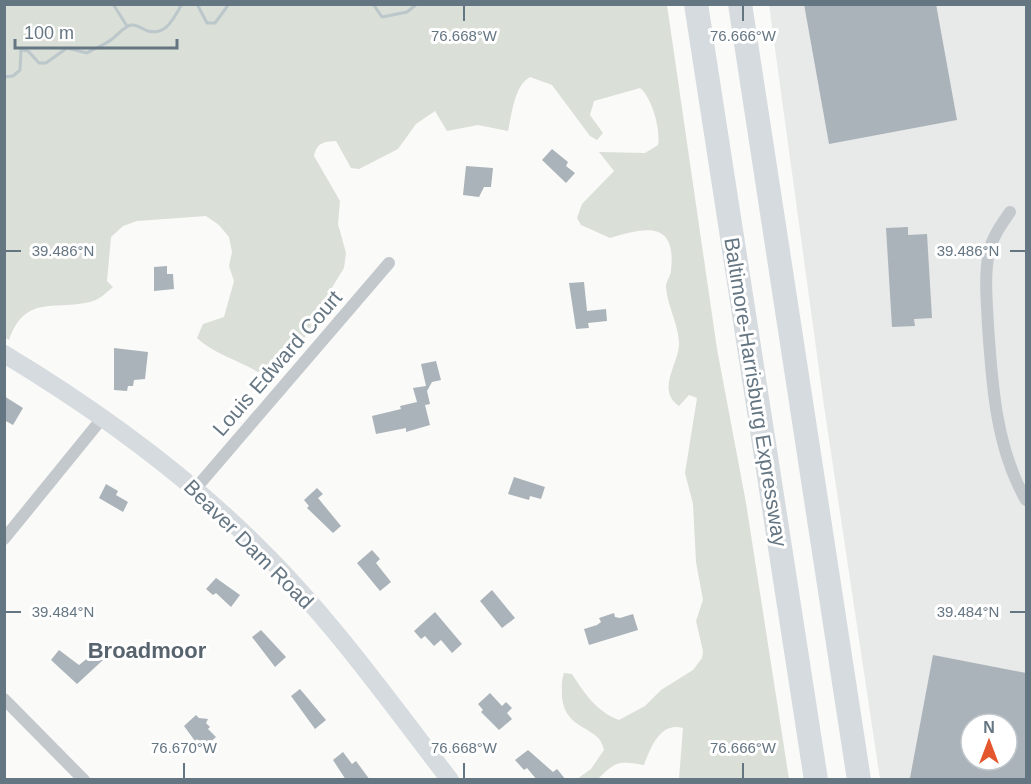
<svg xmlns="http://www.w3.org/2000/svg" width="1031" height="784" font-family="Arial,sans-serif">
	<style>
		.built { fill: #e8e9e9; fill-rule: evenodd }
		.green { fill: #dadfd7 }
		.lines { fill: none; stroke-linecap: round; stroke-linejoin: round }
		.stream { stroke: #bbc7cb; stroke-width: 3 }
		.building { fill: #aab3b9; fill-rule: evenodd }
		.street { stroke: #c3c8cc; stroke-width: 12 }
		.secondary { stroke: #d6dbdf; stroke-width: 18 }
		.highway { stroke: #d6dbdf; stroke-width: 24 }
		.ticks { fill: none; stroke: #657683; stroke-width: 2 }
		.labels { text-anchor: middle; dominant-baseline: central; stroke-width: 6; stroke-linejoin: round; paint-order: stroke }
		.street-label { font-size: 21px; fill: #657683; stroke: #fff }
		.neighbourhood-label { font-size: 22px; font-weight: bold; fill: #57646e; stroke: #fff }
		.ticks-label { font-size: 15px; text-anchor: middle; fill: #657683; stroke: #fff; stroke-width: 6; stroke-linejoin: round; paint-order: stroke }
	</style>
	<rect width="100%" height="100%" fill="#fafaf8"/>
	<!-- built -->
	<path class="built" d="M 769,5 L 1026,5 L 1026,779 L 880,779 L 824,406 ZM 971,724 L 1007,724 L 1007,760 L 971,760 Z"/>
	<!-- green -->
	<path class="green" d="M 4,5 L 667,5 L 717,349 L 746,503 L 789,779 L 679,779 L 683,728 C 660,722 651,747 644,765 C 618,761 616,761 598,779 L 577,779 L 591,769 L 604,750 C 600,725 565,732 562,697 C 562,688 561,682 564,673 L 572,674 C 584,693 597,712 619,720 L 645,706 L 661,690 L 693,670 L 702,658 L 703,651 L 696,621 L 703,600 L 696,562 L 693,504 L 685,473 L 697,398 L 689,395 L 679,406 C 655,389 680,363 679,342 C 678,323 667,305 666,287 C 666,281 671,276 671,270 C 677,219 643,228 610,238 L 581,225 L 577,218 L 582,204 L 614,171 L 599,152 L 645,153 L 658,145 C 661,131 652,97 640,88 L 594,101 L 590,115 L 603,133 L 597,140 L 590,136 L 552,85 L 530,77 C 514,86 512,114 508,131 L 478,125 L 447,131 L 435,111 L 416,124 L 398,149 L 359,169 L 351,168 L 336,141 C 324,142 317,142 314,156 L 340,201 L 338,224 L 346,253 L 344,268 L 320,307 L 307,335 L 296,346 L 258,372 C 238,360 214,354 197,338 L 203,324 L 224,317 L 234,281 L 229,266 L 232,252 L 229,237 L 219,225 L 206,216 L 137,221 L 123,226 L 111,237 L 107,281 L 113,287 C 107,292 100,299 93,301 C 57,312 26,292 9,340 L 4,337 Z"/>
	<g class="lines">
		<!-- stream -->
		<path class="stream" d="M 113,4 L 127,26
			M 197,4 L 207,23 L 215,23 L 229,4
			M 373,4 L 382,17 L 407,12 L 417,4
			M 4,77 L 13,76 L 20,70 L 21,50 L 28,51 L 39,63 L 46,63 L 67,48 L 87,53 C 95,48 105,45 112,39 C 118,35 123,27 131,25 C 138,24 141,29 148,31 C 167,36 174,17 182,4"/>
	</g>
	<!-- building -->
	<path class="building" d="M 804,4 L 936,4 L 957,120 L 829,144 Z
		M 552,149 L 568,162 L 566,166 L 575,173 L 566,183 L 542,160 Z
		M 466,166 L 493,168 L 491,187 L 484,187 L 479,197 L 463,195 Z
		M 908,227 L 908,235 L 927,234 L 932,318 L 914,319 L 915,326 L 892,327 L 886,228 Z
		M 167,266 L 167,274 L 173,274 L 174,289 L 154,291 L 154,267 Z
		M 584,282 L 587,311 L 606,309 L 607,321 L 588,323 L 589,328 L 576,329 L 569,283 Z
		M 114,348 L 148,352 L 145,379 L 134,380 L 133,386 L 128,386 L 127,391 L 114,390 Z
		M 436,361 L 441,380 L 432,382 L 427,391 L 430,404 L 425,405 L 430,425 L 406,432 L 406,428 L 376,434 L 372,416 L 401,409 L 400,406 L 417,402 L 413,388 L 426,386 L 421,364 Z
		M 4,396 L 23,408 L 13,425 L 4,420 Z
		M 514,477 L 545,487 L 541,499 L 530,496 L 529,500 L 508,494 Z
		M 106,484 L 118,491 L 116,495 L 128,502 L 123,512 L 99,498 Z
		M 317,488 L 323,494 L 318,498 L 341,526 L 333,533 L 307,508 L 309,506 L 304,500 Z
		M 372,550 L 380,559 L 376,563 L 391,582 L 380,591 L 357,563 Z
		M 216,578 L 240,595 L 231,607 L 216,593 L 213,595 L 206,589 Z
		M 492,590 L 515,618 L 502,628 L 480,601 Z
		M 435,612 L 462,644 L 452,653 L 441,640 L 434,646 L 425,636 L 421,639 L 414,631 Z
		M 614,613 L 615,617 L 620,618 L 633,614 L 638,630 L 589,645 L 584,629 L 597,625 L 601,622 L 599,618 Z
		M 261,630 L 286,657 L 275,667 L 252,637 Z
		M 59,650 L 79,665 L 94,653 L 103,660 L 77,684 L 51,660 Z
		M 933,655 L 1026,673 L 1026,780 L 910,778 ZM 971,724 L 1007,724 L 1007,760 L 971,760 Z
		M 300,689 L 326,720 L 315,729 L 291,696 Z
		M 490,693 L 502,706 L 506,702 L 512,708 L 507,713 L 512,719 L 499,730 L 481,712 L 483,710 L 478,704 Z
		M 196,715 L 199,718 L 208,719 L 206,723 L 210,727 L 208,729 L 216,737 L 205,747 L 197,739 L 195,741 L 184,726 Z
		M 528,750 L 553,772 L 557,769 L 566,780 L 537,780 L 527,768 L 524,770 L 515,760 Z
		M 343,752 L 352,764 L 356,761 L 370,780 L 346,780 L 333,760 Z"/>
	<g class="lines">
		<!-- street -->
		<path class="street" d="M 1010,212 C 1002,224 992,237 989,252 C 984,276 987,302 988,326 C 992,385 996,448 1026,500
			M 196,488 L 389,263
			M 4,539 L 104,416
			M 4,699 L 84,780"/>
		<!-- secondary -->
		<path class="secondary" d="M 4,354 C 97,410 183,472 260,549 C 331,619 389,701 450,780"/>
		<!-- highway -->
		<path class="highway" d="M 696,4 L 816,780
			M 740,4 L 859,780"/>
	</g>
	<!-- ticks -->
	<path class="ticks" d="M 464,6 L 464,21M 743,6 L 743,21M 6,251 L 21,251M 1010,251 L 1025,251M 6,612 L 21,612M 1010,612 L 1025,612M 184,763 L 184,778M 464,763 L 464,778M 743,763 L 743,778"/>
	<g class="labels">
		<!-- street labels -->
		<g class="street-label">
			<text transform="translate(277 363) rotate(-49)">Louis Edward Court</text>
			<text transform="translate(756 392) rotate(81)">Baltimore-Harrisburg Expressway</text>
			<text transform="translate(249 544) rotate(45)">Beaver Dam Road</text>
		</g>
		<!-- neighbourhood labels -->
		<g class="neighbourhood-label">
			<text x="147" y="650">Broadmoor</text>
		</g>
	</g>
	<g class="ticks-label">
		<text x="464" y="41">76.668°W</text>
		<text x="743" y="41">76.666°W</text>
		<text x="63" y="256">39.486°N</text>
		<text x="968" y="256">39.486°N</text>
		<text x="63" y="617">39.484°N</text>
		<text x="968" y="617">39.484°N</text>
		<text x="184" y="753">76.670°W</text>
		<text x="464" y="753">76.668°W</text>
		<text x="743" y="753">76.666°W</text>
	</g>
	<!-- border -->
	<rect width="1031" height="784" fill="none" stroke="#657683" stroke-width="12"/>
	<!-- north arrow -->
	<g transform="translate(989 742)"><circle r="28" fill="#ffffff" stroke="#c1c8cd" stroke-width="1.5"/>
	<path d="M0-4.5L10 22L0 15L-10 22Z" fill="#e4572e"/>
	<text y="-9" font-size="16" font-weight="bold" text-anchor="middle" fill="#657683">N</text>
	</g>
	<!-- scale -->
	<path d="M15 39v9h162v-9" fill="none" stroke="#657683" stroke-width="3"/>
	<text x="24" y="39" font-size="18" fill="#657683" stroke="#ffffff" stroke-width="4.5" paint-order="stroke">100 m</text>
</svg>
